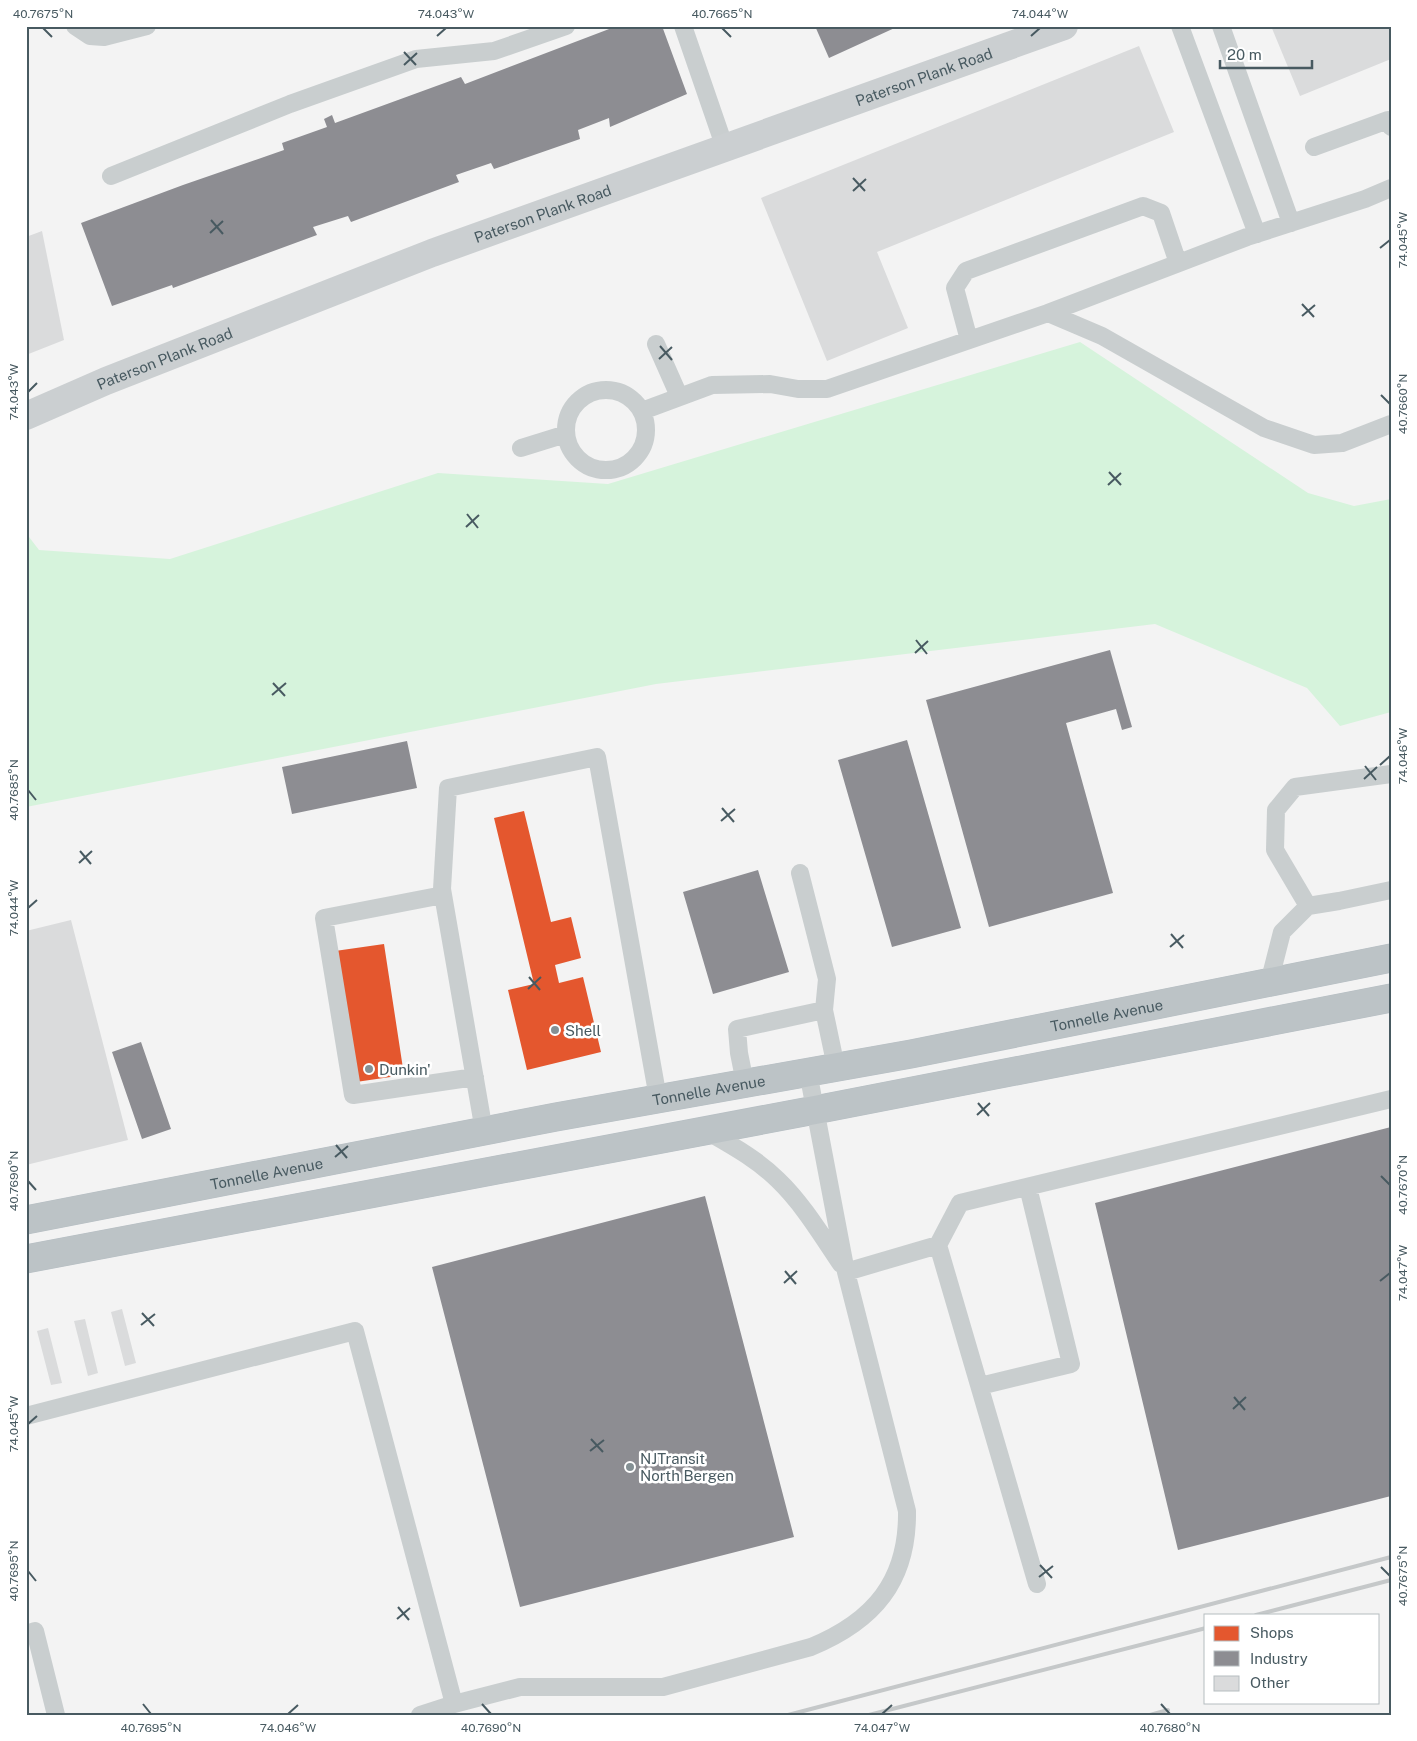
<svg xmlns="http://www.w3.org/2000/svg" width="1417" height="1741" font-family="'Public Sans',sans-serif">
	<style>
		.green { fill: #d6f3dc }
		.shops { fill: #e4572e }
		.industry { fill: #8d8d92 }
		.building { fill: #dadbdc }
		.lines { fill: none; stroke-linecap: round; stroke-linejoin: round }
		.highway-casing { stroke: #b6bec3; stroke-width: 29 }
		.lane { stroke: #c9cecf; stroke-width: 18 }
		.secondary { stroke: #cbcfd1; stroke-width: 28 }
		.highway { stroke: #bcc3c6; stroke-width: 28 }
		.rail { stroke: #c5c8c9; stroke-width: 4 }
		.ticks { fill: none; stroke: #485a61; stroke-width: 2 }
		.poi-dot { fill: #849094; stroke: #fff; stroke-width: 2 }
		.labels { text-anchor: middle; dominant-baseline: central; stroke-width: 5; stroke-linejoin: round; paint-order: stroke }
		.street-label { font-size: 15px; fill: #485a61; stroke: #fff }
		.poi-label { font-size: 15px; fill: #485a61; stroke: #fff; text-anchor: start }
		.neatline { fill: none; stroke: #485a61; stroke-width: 2 }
		.ticks-label { font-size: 12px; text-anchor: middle; fill: #485a61 }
	</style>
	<rect width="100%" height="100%" fill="#f3f3f3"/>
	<!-- green -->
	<path class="green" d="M 1080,342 L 1308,493 L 1354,506 L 1391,499 L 1391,712 L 1340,726 L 1307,688 L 1155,624 L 656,684 L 26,807 L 26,533 L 39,550 L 170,559 L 438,473 L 608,484 Z"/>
	<!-- shops -->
	<path class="shops" d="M 524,811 L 551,922 L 571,917 L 581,958 L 555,965 L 559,983 L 583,977 L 601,1052 L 527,1070 L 508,990 L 534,984 L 494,818 Z
		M 384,944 L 404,1075 L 356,1082 L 335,951 Z"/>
	<!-- industry -->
	<path class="industry" d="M 617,26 L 662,26 L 687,94 L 610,127 L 609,118 L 578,130 L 580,139 L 494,169 L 491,163 L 456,175 L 459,182 L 351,222 L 348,216 L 313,227 L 317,235 L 173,288 L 172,285 L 112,306 L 81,223 L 183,185 L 284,150 L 282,143 L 327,127 L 324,119 L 332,115 L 335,123 L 461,77 L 465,84 Z
		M 815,26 L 899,26 L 829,58 Z
		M 1110,650 L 1132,727 L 1122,730 L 1116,709 L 1066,723 L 1113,893 L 989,927 L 926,700 Z
		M 907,740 L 961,928 L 892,947 L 838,760 Z
		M 407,741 L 417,788 L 292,814 L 282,767 Z
		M 758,870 L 789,972 L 713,994 L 683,892 Z
		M 141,1042 L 171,1129 L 142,1139 L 112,1052 Z
		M 1391,1127 L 1391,1496 L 1178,1550 L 1095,1203 Z
		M 705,1196 L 794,1537 L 520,1607 L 432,1267 Z"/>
	<!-- building -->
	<path class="building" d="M 1271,26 L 1391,26 L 1391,59 L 1300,96 Z
		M 1139,46 L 1174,132 L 877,252 L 908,328 L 827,361 L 761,198 Z
		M 42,231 L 64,340 L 26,355 L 26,237 Z
		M 71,920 L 128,1140 L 26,1165 L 26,931 Z
		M 122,1309 L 136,1363 L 125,1366 L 111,1312 Z
		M 85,1319 L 98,1373 L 88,1376 L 74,1321 Z
		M 48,1328 L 62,1383 L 51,1385 L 37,1331 Z"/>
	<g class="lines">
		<defs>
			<g id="highway">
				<path id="s2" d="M 26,1220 L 556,1117 L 911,1054 L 1391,958"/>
				<path d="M 26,1259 L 815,1110 L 1391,998"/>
			</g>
		</defs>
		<!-- highway casing -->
		<use href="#highway" class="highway-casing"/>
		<!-- lane -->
		<path class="lane" d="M 75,26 L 90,36 L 104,37 L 147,26
			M 683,26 L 725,148
			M 1180,26 L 1257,234
			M 1221,26 L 1291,223
			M 1314,147 L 1388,120 L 1391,127
			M 111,176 L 290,104 L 416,59 L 494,51 L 566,26
			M 1391,188 L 1365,199 L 1247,237 L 1048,313 L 1102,336 L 1264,428 L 1314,445 L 1342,443 L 1391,424
			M 969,340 L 955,288 L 966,271 L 1143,206 L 1161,213 L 1178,263
			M 656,344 L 679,396
			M566 430a40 40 0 1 1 80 0a40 40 0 1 1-80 0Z
			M 642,411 L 712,385 L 770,384 L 798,389 L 827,389 L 1048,313
			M 521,448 L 566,434
			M 1391,774 L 1295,787 L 1276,810 L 1275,850 L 1308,906 L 1339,901 L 1391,890
			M 800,873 L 827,979 L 824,1010 L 836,1067
			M 443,895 L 324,918 L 353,1095 L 475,1077
			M 1269,983 L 1282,932 L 1308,906
			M 745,1083 L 739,1053 L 737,1029 L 824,1010
			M 705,1130 C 731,1145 757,1159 778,1180 C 803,1204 822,1236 841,1264
			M 484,1131 L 442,889 L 448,788 L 597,757 L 658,1098
			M 846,1272 L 938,1245
			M 980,1386 L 1071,1364 L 1028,1187
			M 26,1416 L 355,1331 L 454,1704 L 520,1687 L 663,1687 L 811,1647 C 874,1621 908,1581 907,1511 L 846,1272 L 808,1072
			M 1037,1584 C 1004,1471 972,1358 938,1245 L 960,1203 L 1391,1099
			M 26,1634 L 35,1631 L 56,1715
			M 420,1715 L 454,1704"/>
		<!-- secondary -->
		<path class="secondary" id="s1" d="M 26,416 L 106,381 L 432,253 L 1064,26"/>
		<!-- highway -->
		<use href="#highway" class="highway"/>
		<!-- rail -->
		<path class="rail" d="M 1256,1615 L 1391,1580
			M 788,1715 L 1391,1557
			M 869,1715 L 1206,1628
			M 1150,1715 L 1168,1710"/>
	</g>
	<!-- ticks -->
	<path class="ticks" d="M 43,28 L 52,37M 722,28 L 731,37M 437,36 L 446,28M 1031,36 L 1040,28M 404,52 L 416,65M 404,65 L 417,53M 853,178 L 865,191M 853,191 L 866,179M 211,220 L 223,234M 210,233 L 223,221M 1380,248 L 1390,240M 1302,304 L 1314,317M 1302,316 L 1315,305M 660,346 L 672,360M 659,359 L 672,347M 28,392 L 37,383M 1381,395 L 1390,404M 1109,472 L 1121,485M 1108,485 L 1121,473M 467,514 L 478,528M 466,527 L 479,515M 916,640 L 927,654M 915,653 L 928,641M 273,683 L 285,696M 272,695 L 286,683M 1380,765 L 1390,756M 1365,766 L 1376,780M 1364,779 L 1377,767M 28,790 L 36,800M 722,808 L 734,822M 721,821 L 735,809M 80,851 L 91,864M 79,863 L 92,851M 28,908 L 37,900M 1171,934 L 1183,948M 1170,947 L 1184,935M 529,977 L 540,990M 528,989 L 541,977M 978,1103 L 989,1116M 977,1115 L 990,1103M 336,1145 L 347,1158M 335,1157 L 348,1146M 1381,1176 L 1390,1185M 28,1181 L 36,1190M 785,1271 L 796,1284M 1380,1281 L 1390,1273M 784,1283 L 797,1271M 142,1313 L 154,1326M 141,1325 L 155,1314M 1234,1397 L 1245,1410M 1233,1409 L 1246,1397M 28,1424 L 37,1416M 591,1439 L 603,1452M 590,1451 L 604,1440M 1040,1565 L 1052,1578M 1381,1567 L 1390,1576M 28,1571 L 36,1581M 1039,1577 L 1053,1566M 398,1607 L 409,1620M 397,1619 L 410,1608M 143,1704 L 151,1714M 482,1704 L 491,1714M 1161,1704 L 1170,1714M 288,1714 L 298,1705M 882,1714 L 892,1705"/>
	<!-- markers -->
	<g class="poi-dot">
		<circle cx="555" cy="1030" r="5"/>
		<circle cx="369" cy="1069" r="5"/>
		<circle cx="630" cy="1467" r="5"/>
	</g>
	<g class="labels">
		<!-- street labels -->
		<g class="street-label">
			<text stroke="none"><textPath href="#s1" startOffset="960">Paterson Plank Road</textPath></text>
			<text stroke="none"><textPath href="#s1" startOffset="555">Paterson Plank Road</textPath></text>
			<text stroke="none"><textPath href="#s1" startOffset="150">Paterson Plank Road</textPath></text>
			<text stroke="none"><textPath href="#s2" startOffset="1100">Tonnelle Avenue</textPath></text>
			<text stroke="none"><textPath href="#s2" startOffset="695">Tonnelle Avenue</textPath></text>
			<text stroke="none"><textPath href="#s2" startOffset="245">Tonnelle Avenue</textPath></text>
		</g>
		<!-- poi labels -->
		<g class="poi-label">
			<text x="565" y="1030">Shell</text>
			<text x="379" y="1069">Dunkin'</text>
			<text x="640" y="1458">NJTransit<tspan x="640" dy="17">North Bergen</tspan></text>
		</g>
	</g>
	<!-- border -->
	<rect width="1417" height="1741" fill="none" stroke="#ffffff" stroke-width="55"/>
	<!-- legend -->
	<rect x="1204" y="1614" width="175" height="90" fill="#ffffff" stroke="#b6bdc0"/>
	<rect x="1214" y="1626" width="25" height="15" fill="#e4572e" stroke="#b6bdc0"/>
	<text x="1250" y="1638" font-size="15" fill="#485a61">Shops</text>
	<rect x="1214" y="1651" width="25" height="15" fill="#8d8d92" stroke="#b6bdc0"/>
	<text x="1250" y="1664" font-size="15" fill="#485a61">Industry</text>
	<rect x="1214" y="1676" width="25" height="15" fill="#dadbdc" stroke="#b6bdc0"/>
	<text x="1250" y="1688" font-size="15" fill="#485a61">Other</text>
	<!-- scale -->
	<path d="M1220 60v8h92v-8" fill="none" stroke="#485a61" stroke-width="2.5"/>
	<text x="1227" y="60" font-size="15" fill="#485a61" stroke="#ffffff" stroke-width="4" paint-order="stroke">20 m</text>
	<rect x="28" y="28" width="1362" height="1686" class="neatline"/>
	<g class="ticks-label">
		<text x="43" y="18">40.7675°N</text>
		<text x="446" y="18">74.043°W</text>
		<text x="722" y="18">40.7665°N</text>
		<text x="1040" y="18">74.044°W</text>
		<text transform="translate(1403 240) rotate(-90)" y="4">74.045°W</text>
		<text transform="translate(14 392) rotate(-90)" y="4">74.043°W</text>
		<text transform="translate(1403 404) rotate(-90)" y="4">40.7660°N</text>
		<text transform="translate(1403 756) rotate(-90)" y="4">74.046°W</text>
		<text transform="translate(14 790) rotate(-90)" y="4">40.7685°N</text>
		<text transform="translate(14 908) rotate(-90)" y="4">74.044°W</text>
		<text transform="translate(14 1181) rotate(-90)" y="4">40.7690°N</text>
		<text transform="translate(1403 1185) rotate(-90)" y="4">40.7670°N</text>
		<text transform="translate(1403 1273) rotate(-90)" y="4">74.047°W</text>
		<text transform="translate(14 1424) rotate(-90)" y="4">74.045°W</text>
		<text transform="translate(14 1571) rotate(-90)" y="4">40.7695°N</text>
		<text transform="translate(1403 1576) rotate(-90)" y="4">40.7675°N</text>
		<text x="151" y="1732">40.7695°N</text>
		<text x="288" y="1732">74.046°W</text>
		<text x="491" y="1732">40.7690°N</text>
		<text x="882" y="1732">74.047°W</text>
		<text x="1170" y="1732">40.7680°N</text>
	</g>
</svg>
